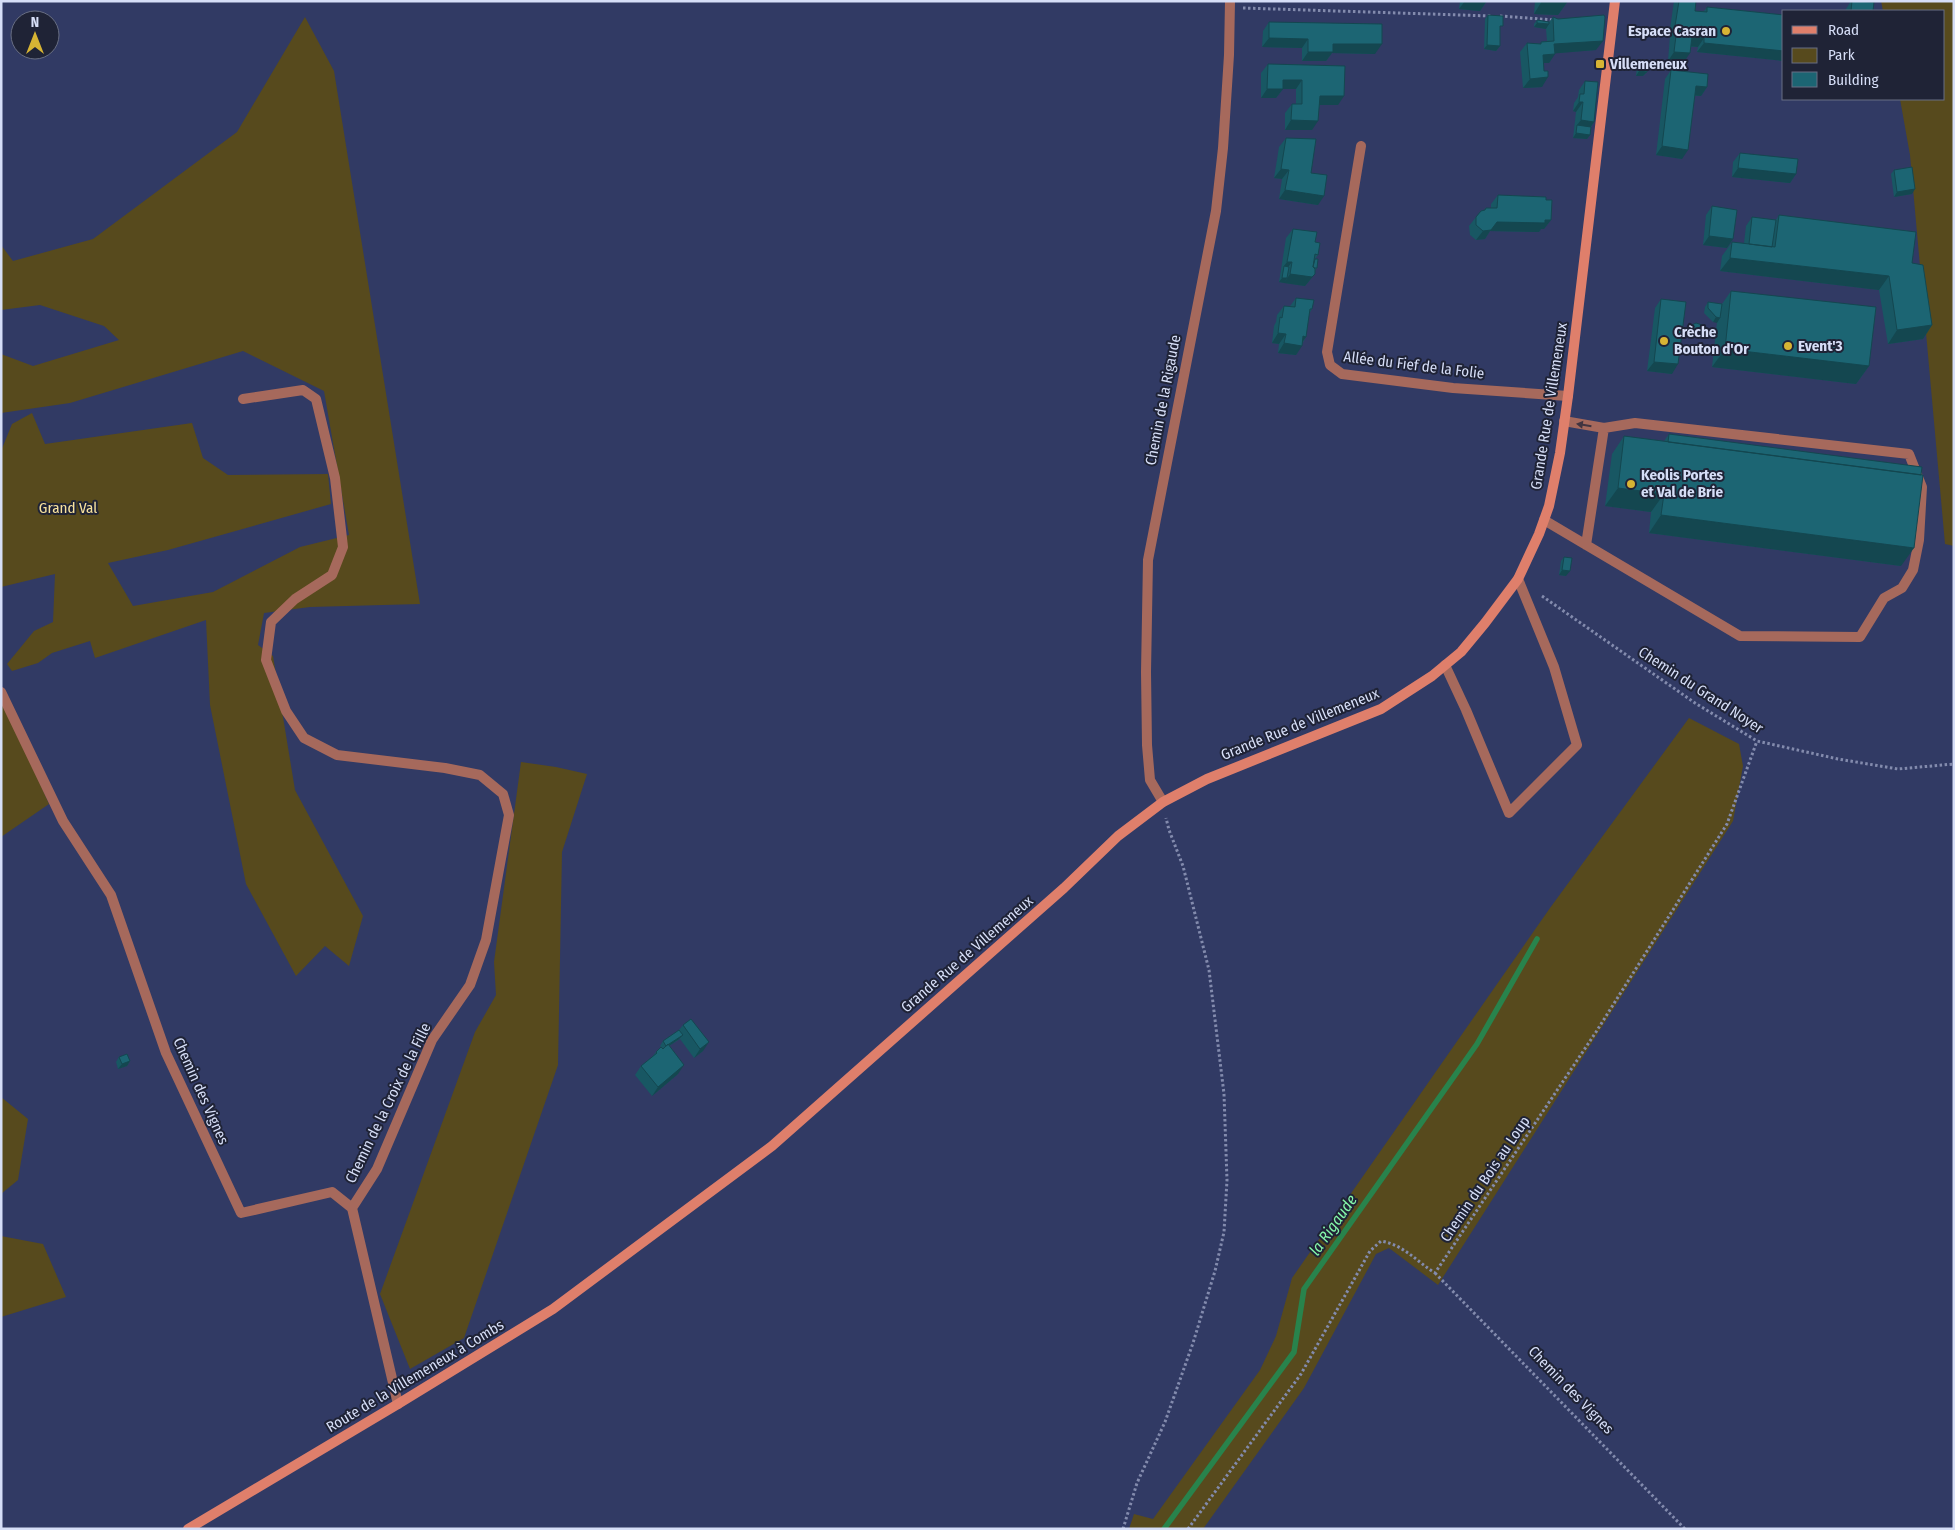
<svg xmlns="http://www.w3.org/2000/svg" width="1955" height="1530" font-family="'Fira Sans Condensed',sans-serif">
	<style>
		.green { fill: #574a1d }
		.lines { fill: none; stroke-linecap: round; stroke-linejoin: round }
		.stream { stroke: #28834c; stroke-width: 5.5 }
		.path { stroke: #838bad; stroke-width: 3; stroke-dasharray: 2.5 2.5; stroke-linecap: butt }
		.service { stroke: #a6695c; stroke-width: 10 }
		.minor { stroke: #a6695c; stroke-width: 10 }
		.secondary { stroke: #df7f6b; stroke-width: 10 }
		.wall { fill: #185763 }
		.shaded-wall { fill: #144750 }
		.building { fill: #1c6573; stroke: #144750 }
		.oneway { fill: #413440 }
		.poi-dot { fill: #d7b434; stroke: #1f2336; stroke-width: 2 }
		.labels { text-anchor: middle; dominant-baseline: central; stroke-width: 4; stroke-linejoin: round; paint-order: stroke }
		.poi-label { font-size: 15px; font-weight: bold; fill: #d6def7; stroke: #1f2336; text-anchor: start }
		.street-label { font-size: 15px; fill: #d6def7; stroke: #1f2336 }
		.park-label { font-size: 15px; fill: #f9e39e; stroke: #1f2336 }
		.water-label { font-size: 16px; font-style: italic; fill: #85f7aa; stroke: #1f2336 }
	</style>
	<rect width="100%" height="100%" fill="#313a64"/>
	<!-- green -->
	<path class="green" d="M 1881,1 L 1954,1 L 1954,546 L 1945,544 L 1910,155 L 1900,99 L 1944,99 L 1944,11 L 1883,11 Z
		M 305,17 L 334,71 L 420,604 L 310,607 L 264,613 L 258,645 L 273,656 L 295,790 L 363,916 L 349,966 L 325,946 L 296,976 L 246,884 L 210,705 L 206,620 L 95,658 L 90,641 L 52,653 L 38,663 L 12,671 L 7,664 L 34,631 L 53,622 L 55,574 L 1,587 L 1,451 L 12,424 L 32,413 L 45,444 L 192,423 L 203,458 L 228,475 L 328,474 L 331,504 L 168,550 L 108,563 L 133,606 L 213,592 L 300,547 L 349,535 L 324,391 L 243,351 L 70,403 L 1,413 L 1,354 L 33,366 L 119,340 L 104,326 L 40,305 L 1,310 L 1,245 L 13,261 L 93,239 L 237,132 Z
		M 1,694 L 49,804 L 1,837 Z
		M 1689,718 L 1739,744 L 1743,766 L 1733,821 L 1438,1285 L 1389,1248 L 1376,1254 L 1304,1388 L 1203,1529 L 1129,1529 L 1134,1514 L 1153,1519 L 1260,1370 L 1276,1336 L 1292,1278 L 1550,908 Z
		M 521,762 L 556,767 L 587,774 L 562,852 L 558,1065 L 464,1338 L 410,1369 L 380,1294 L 475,1032 L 496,995 L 494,962 Z
		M 1,1097 L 28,1119 L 18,1180 L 1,1194 Z
		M 1,1236 L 43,1244 L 66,1297 L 1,1317 Z"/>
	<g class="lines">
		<!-- stream -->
		<path class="stream" d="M 1164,1529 L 1294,1352 L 1304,1289 L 1477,1044 L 1537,939"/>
		<!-- path -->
		<path class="path" d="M 1243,8 L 1492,16
			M 1500,16 L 1554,20
			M 1542,596 L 1695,703 L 1757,741 L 1838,759 L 1898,769 L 1954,764
			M 1435,1273 L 1685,1529
			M 1123,1529 L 1137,1483 L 1165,1422 L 1193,1343 L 1215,1271 L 1224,1232 L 1227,1180 L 1224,1094 L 1209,970 L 1183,866 L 1169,830 L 1166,818
			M 1188,1529 L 1301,1374 L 1370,1251 L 1381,1241 C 1404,1245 1416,1261 1435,1273 L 1596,1032 L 1727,824 L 1757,741"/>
		<!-- service -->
		<path class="service" d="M 243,399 L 303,390 L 316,399 L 335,478 L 343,547 L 332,575 L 295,599 L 271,622 L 266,660 L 286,711 L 304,738 L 337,755 L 445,768 L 480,775 L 503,794 L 509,815 L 486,940 L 470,985 L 432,1040 L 377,1169 L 352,1208
			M 1564,421 L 1604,428
			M 1544,520 L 1740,636 L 1860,637 L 1884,598 L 1902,588 L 1913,570 L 1919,540 L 1922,487 L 1909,454 L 1635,423 L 1604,428 L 1586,545
			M 1445,665 L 1466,710 L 1509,813 L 1577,745 L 1554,667 L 1518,579
			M 1,692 L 63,821 L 111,895 L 166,1053 L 241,1213 L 332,1192 L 352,1208 L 398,1404"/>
		<!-- minor -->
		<path class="minor" d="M 1361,146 L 1327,352 L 1330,365 L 1342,374 L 1453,388 L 1568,396
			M 1163,802 L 1150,780 L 1147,745 L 1146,672 L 1148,560 L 1216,211 L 1223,148 L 1229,55 L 1230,1"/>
		<!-- secondary -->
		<path class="secondary" d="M 188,1529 L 398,1404 L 553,1309 L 772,1146 L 1064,888 L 1118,836 L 1163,802 L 1207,779 L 1381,709 L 1432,676 L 1461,652 L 1485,623 L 1518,579 L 1539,534 L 1549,506 L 1560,453 L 1568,396 L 1615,1"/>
	</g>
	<!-- wall -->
	<path class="wall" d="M 1460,1 L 1487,1 L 1480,11 L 1459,9 Z
		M 1535,1 L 1568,1 L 1558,15 L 1534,14 Z
		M 1674,1 L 1696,1 L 1695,11 L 1704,11 L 1707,7 L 1784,15 L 1784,61 L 1697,52 L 1698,47 L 1691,47 L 1684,62 L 1668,61 L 1670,36 L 1669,36 Z
		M 1851,1 L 1874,2 L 1873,11 L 1845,11 L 1846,9 Z
		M 1488,15 L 1500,30 L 1500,46 L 1496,51 L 1484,49 L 1485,19 Z
		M 1553,17 L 1596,50 L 1555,53 L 1549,63 L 1544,63 L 1542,87 L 1523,88 L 1520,52 L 1527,43 L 1540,44 L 1541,42 L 1547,41 L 1546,29 L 1534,27 L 1534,24 L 1537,20 L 1549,22 Z
		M 1269,22 L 1375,54 L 1332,53 L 1326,61 L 1302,61 L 1302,48 L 1262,47 L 1263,31 Z
		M 1640,63 L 1647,72 L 1643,76 L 1636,76 L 1637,67 Z
		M 1268,64 L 1345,66 L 1338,105 L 1320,105 L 1312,130 L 1285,130 L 1285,113 L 1292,104 L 1296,104 L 1296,89 L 1283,89 L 1276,98 L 1261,98 L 1261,73 Z
		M 1671,70 L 1707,87 L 1701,96 L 1695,96 L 1682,159 L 1656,155 L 1665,79 Z
		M 1585,81 L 1594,122 L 1591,127 L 1590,135 L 1587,139 L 1573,138 L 1576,112 L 1573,111 L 1574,103 L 1578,97 L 1579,90 Z
		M 1286,138 L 1311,173 L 1318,205 L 1279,199 L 1282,179 L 1274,178 L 1279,147 Z
		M 1740,153 L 1796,174 L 1790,183 L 1732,177 L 1733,162 Z
		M 1894,170 L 1912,194 L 1894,197 L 1891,174 Z
		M 1498,195 L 1546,200 L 1551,220 L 1544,229 L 1541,229 L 1539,232 L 1490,231 L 1485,239 L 1476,240 L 1470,235 L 1469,226 L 1476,217 L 1486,208 L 1491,208 L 1491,204 Z
		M 1712,206 L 1733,239 L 1727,248 L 1703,245 L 1706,215 Z
		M 1779,215 L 1912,263 L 1932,325 L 1923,339 L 1888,344 L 1879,290 L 1720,271 L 1722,256 L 1732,242 L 1744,243 L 1746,226 L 1752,217 L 1776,220 Z
		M 1293,229 L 1315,242 L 1318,255 L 1315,259 L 1317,268 L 1315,271 L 1315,274 L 1305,286 L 1279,282 L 1286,238 Z
		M 1731,291 L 1869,366 L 1856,384 L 1712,367 L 1717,322 L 1713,322 L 1704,313 L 1705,307 L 1708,302 L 1722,304 Z
		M 1296,298 L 1312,309 L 1309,314 L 1306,337 L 1296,355 L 1278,353 L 1279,344 L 1272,343 L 1274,326 L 1276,322 L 1277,315 L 1284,306 L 1290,306 Z
		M 1661,299 L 1672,374 L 1647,371 L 1655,308 Z
		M 1692,325 L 1701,332 L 1698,337 L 1693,338 L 1689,337 L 1689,329 Z
		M 1669,434 L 1901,566 L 1649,533 L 1651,512 L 1605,506 L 1612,454 L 1624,436 L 1664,441 Z
		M 1564,557 L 1566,576 L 1559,575 L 1561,561 Z
		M 683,1025 L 703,1051 L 694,1058 L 680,1039 L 669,1046 L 678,1074 L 652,1096 L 635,1075 L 641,1066 L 652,1057 L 656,1052 L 661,1047 L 660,1046 L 663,1041 L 679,1030 Z
		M 119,1057 L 130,1061 L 127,1066 L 118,1069 L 116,1062 Z"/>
	<!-- shaded-wall -->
	<path class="shaded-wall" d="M 1465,1 L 1486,2 L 1480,11 L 1459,9 Z
		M 1542,1 L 1568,1 L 1558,15 L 1534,14 Z
		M 1537,23 L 1549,24 L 1546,29 L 1534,27 Z
		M 1675,26 L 1677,27 L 1670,36 L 1669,36 Z
		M 1692,37 L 1704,38 L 1698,47 L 1686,46 Z
		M 1269,38 L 1308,39 L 1302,48 L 1262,47 Z
		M 1603,41 L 1596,50 L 1548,54 L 1554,44 Z
		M 1704,43 L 1784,51 L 1784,61 L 1697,52 Z
		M 1333,44 L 1382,44 L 1375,54 L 1332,53 L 1326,61 L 1302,61 L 1308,52 Z
		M 1487,45 L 1500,46 L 1496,51 L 1484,49 Z
		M 1674,52 L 1690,53 L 1684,62 L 1668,61 Z
		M 1555,54 L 1549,63 L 1540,63 L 1543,55 Z
		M 1639,71 L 1647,72 L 1643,76 L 1636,76 Z
		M 1548,77 L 1542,87 L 1523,88 L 1530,79 Z
		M 1283,80 L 1302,80 L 1296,89 L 1277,89 Z
		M 1696,86 L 1707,87 L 1701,96 L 1690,95 Z
		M 1267,89 L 1283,89 L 1276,98 L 1261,98 Z
		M 1320,96 L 1344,96 L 1338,105 L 1314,105 Z
		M 1579,102 L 1583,102 L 1576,112 L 1573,111 Z
		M 1291,120 L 1318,121 L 1312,130 L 1285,130 Z
		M 1581,120 L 1594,122 L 1588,131 L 1577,125 Z
		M 1576,133 L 1590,135 L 1587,139 L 1573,138 Z
		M 1662,146 L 1688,150 L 1682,159 L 1656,155 Z
		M 1738,168 L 1796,174 L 1790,183 L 1732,177 Z
		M 1281,169 L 1289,170 L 1282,179 L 1274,178 Z
		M 1915,189 L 1912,194 L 1894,197 L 1897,192 Z
		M 1285,190 L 1324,196 L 1318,205 L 1279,199 Z
		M 1551,220 L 1544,229 L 1541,229 L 1539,232 L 1490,231 L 1485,239 L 1476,240 L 1483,231 L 1497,222 Z
		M 1709,236 L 1733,239 L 1727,248 L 1703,245 Z
		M 1730,258 L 1889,276 L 1879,290 L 1720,271 Z
		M 1287,262 L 1292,262 L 1285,271 L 1284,266 Z
		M 1290,274 L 1315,274 L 1305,286 L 1284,283 Z
		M 1282,278 L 1287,278 L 1284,283 L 1279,282 Z
		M 1716,317 L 1720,318 L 1717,323 L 1713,322 Z
		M 1932,325 L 1923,339 L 1888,344 L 1897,330 Z
		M 1701,332 L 1698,337 L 1693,338 L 1696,334 Z
		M 1278,333 L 1286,334 L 1279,344 L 1272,343 Z
		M 1303,336 L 1306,337 L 1300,345 L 1302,346 L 1296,355 L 1278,353 L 1284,343 Z
		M 1725,349 L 1869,366 L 1856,384 L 1712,367 Z
		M 1654,362 L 1678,364 L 1672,374 L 1647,371 Z
		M 1618,488 L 1664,494 L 1651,512 L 1605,506 Z
		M 1661,515 L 1914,548 L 1901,566 L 1649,533 Z
		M 1562,570 L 1570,571 L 1566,576 L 1559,575 Z
		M 683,1035 L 679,1039 L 663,1050 L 667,1046 Z
		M 709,1042 L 703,1051 L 694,1058 L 700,1049 Z
		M 130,1061 L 127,1066 L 118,1069 L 122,1064 Z
		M 684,1065 L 678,1074 L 652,1096 L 658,1087 Z"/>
	<!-- building -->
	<path class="building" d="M 1679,1 L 1696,1 L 1695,11 L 1707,12 L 1707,7 L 1784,15 L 1784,51 L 1704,43 L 1704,38 L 1692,37 L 1690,53 L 1674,52 L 1677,27 L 1675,26 Z
		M 1852,1 L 1874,2 L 1873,11 L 1851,11 Z
		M 1488,15 L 1503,16 L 1503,26 L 1500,26 L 1500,46 L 1487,45 Z
		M 1604,15 L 1605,17 L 1603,41 L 1554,44 L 1555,54 L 1543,55 L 1544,71 L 1548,71 L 1548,77 L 1530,79 L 1527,43 L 1541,44 L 1541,42 L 1554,41 L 1553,17 L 1558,19 Z
		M 1537,20 L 1549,22 L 1549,24 L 1537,23 Z
		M 1269,22 L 1382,24 L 1382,44 L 1333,44 L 1333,52 L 1308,52 L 1308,39 L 1269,38 Z
		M 1640,63 L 1647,64 L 1647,72 L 1639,71 Z
		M 1268,64 L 1345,66 L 1344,96 L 1320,96 L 1318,121 L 1291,120 L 1292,104 L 1302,104 L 1302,80 L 1283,80 L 1283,89 L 1267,89 Z
		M 1671,70 L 1708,74 L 1707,87 L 1696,86 L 1688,150 L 1662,146 Z
		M 1585,81 L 1598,82 L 1594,122 L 1581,120 L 1583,102 L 1579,102 L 1580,94 L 1584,94 Z
		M 1577,125 L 1591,127 L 1590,135 L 1576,133 Z
		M 1286,138 L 1316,139 L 1311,173 L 1327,175 L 1324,196 L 1285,190 L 1289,170 L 1281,169 Z
		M 1740,153 L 1798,159 L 1796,174 L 1738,168 Z
		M 1912,167 L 1915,189 L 1897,192 L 1894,170 Z
		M 1498,195 L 1546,197 L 1546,200 L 1552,200 L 1551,220 L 1545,220 L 1545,223 L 1497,222 L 1491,230 L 1483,231 L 1476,225 L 1476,217 L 1481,211 L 1485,210 L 1486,208 L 1497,208 Z
		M 1712,206 L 1737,210 L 1733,239 L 1709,236 Z
		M 1779,215 L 1916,232 L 1912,263 L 1923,265 L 1932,325 L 1897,330 L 1889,276 L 1730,258 L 1732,242 L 1775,247 Z
		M 1752,217 L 1776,220 L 1772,247 L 1749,244 Z
		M 1293,229 L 1317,232 L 1315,242 L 1320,243 L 1318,255 L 1315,254 L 1313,267 L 1315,269 L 1315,274 L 1312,277 L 1290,274 L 1292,262 L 1287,262 Z
		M 1315,259 L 1318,259 L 1317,268 L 1315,268 L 1313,267 Z
		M 1284,266 L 1289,267 L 1287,278 L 1282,278 Z
		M 1731,291 L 1876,307 L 1869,366 L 1725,349 Z
		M 1296,298 L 1314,300 L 1312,309 L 1310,309 L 1306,337 L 1303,336 L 1302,346 L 1284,343 L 1286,334 L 1278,333 L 1280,317 L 1282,318 L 1284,306 L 1295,307 Z
		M 1661,299 L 1686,302 L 1678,364 L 1654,362 Z
		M 1708,302 L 1722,304 L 1720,318 L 1716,317 L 1708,308 Z
		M 1696,323 L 1702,325 L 1701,332 L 1696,334 L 1693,332 L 1692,325 Z
		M 1669,434 L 1922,467 L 1921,475 L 1668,442 Z
		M 1624,436 L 1923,475 L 1914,548 L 1661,515 L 1664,494 L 1618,488 Z
		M 1564,557 L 1572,558 L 1570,571 L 1562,570 Z
		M 691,1019 L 709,1042 L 700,1049 L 683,1025 Z
		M 679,1030 L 683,1035 L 666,1046 L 663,1041 Z
		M 668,1044 L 684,1065 L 658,1087 L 641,1066 L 657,1053 L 656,1052 L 661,1047 L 663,1049 Z
		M 127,1054 L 130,1061 L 122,1064 L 119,1057 Z"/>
	<!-- one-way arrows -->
	<defs><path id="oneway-solid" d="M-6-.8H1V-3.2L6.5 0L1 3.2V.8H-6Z" transform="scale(1.25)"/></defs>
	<use class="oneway" href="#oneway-solid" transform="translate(1584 425) rotate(-171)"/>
	<!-- markers -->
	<g class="poi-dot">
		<circle cx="1726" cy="31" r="5"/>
		<rect x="1595" y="59" width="10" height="10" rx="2.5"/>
		<circle cx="1664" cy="341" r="5"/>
		<circle cx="1788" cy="346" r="5"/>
		<circle cx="1631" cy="484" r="5"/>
	</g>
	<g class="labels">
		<!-- poi labels -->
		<g class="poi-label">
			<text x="1716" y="31" text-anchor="end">Espace Casran</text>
			<text x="1610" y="64">Villemeneux</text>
			<text x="1674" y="332">Crèche<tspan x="1674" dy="17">Bouton d'Or</tspan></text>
			<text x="1798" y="346">Event'3</text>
			<text x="1641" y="475">Keolis Portes<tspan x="1641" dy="17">et Val de Brie</tspan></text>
		</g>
		<!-- street labels -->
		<g class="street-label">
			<text transform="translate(1414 365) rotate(7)">Allée du Fief de la Folie</text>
			<text transform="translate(1163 400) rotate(-79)">Chemin de la Rigaude</text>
			<text transform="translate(1549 406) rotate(-81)">Grande Rue de Villemeneux</text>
			<text transform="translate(1701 690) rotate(33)">Chemin du Grand Noyer</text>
			<text transform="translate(1300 724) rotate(-22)">Grande Rue de Villemeneux</text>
			<text transform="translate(967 954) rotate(-41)">Grande Rue de Villemeneux</text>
			<text transform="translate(201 1091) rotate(66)">Chemin des Vignes</text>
			<text transform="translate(388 1103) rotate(-64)">Chemin de la Croix de la Fille</text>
			<text transform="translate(1485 1179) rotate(-56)">Chemin du Bois au Loup</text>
			<text transform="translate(415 1376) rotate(-31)">Route de la Villemeneux à Combs</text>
			<text transform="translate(1571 1390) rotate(46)">Chemin des Vignes</text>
		</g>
		<!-- park labels -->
		<g class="park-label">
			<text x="68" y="508">Grand Val</text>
		</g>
		<!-- water labels -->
		<g class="water-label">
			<text transform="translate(1333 1225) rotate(-55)">la Rigaude</text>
		</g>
	</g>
	<!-- border -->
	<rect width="1955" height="1530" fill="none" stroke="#d6def7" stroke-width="5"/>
	<!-- legend -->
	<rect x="1782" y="10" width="162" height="90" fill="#1f2336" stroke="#686e83"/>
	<rect x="1792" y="26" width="25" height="8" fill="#df7f6b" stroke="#686e83"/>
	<text x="1828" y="35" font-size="15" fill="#d6def7">Road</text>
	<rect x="1792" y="48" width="25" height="15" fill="#574a1d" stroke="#686e83"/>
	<text x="1828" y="60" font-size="15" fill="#d6def7">Park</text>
	<rect x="1792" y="72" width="25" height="15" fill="#1c6573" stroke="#686e83"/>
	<text x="1828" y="85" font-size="15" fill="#d6def7">Building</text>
	<!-- north arrow -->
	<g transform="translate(35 35)"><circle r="24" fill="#1f2336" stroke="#686e83"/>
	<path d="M0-4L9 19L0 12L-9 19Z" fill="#d7b434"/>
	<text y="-8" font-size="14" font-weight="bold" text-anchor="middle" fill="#d6def7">N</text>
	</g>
</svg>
